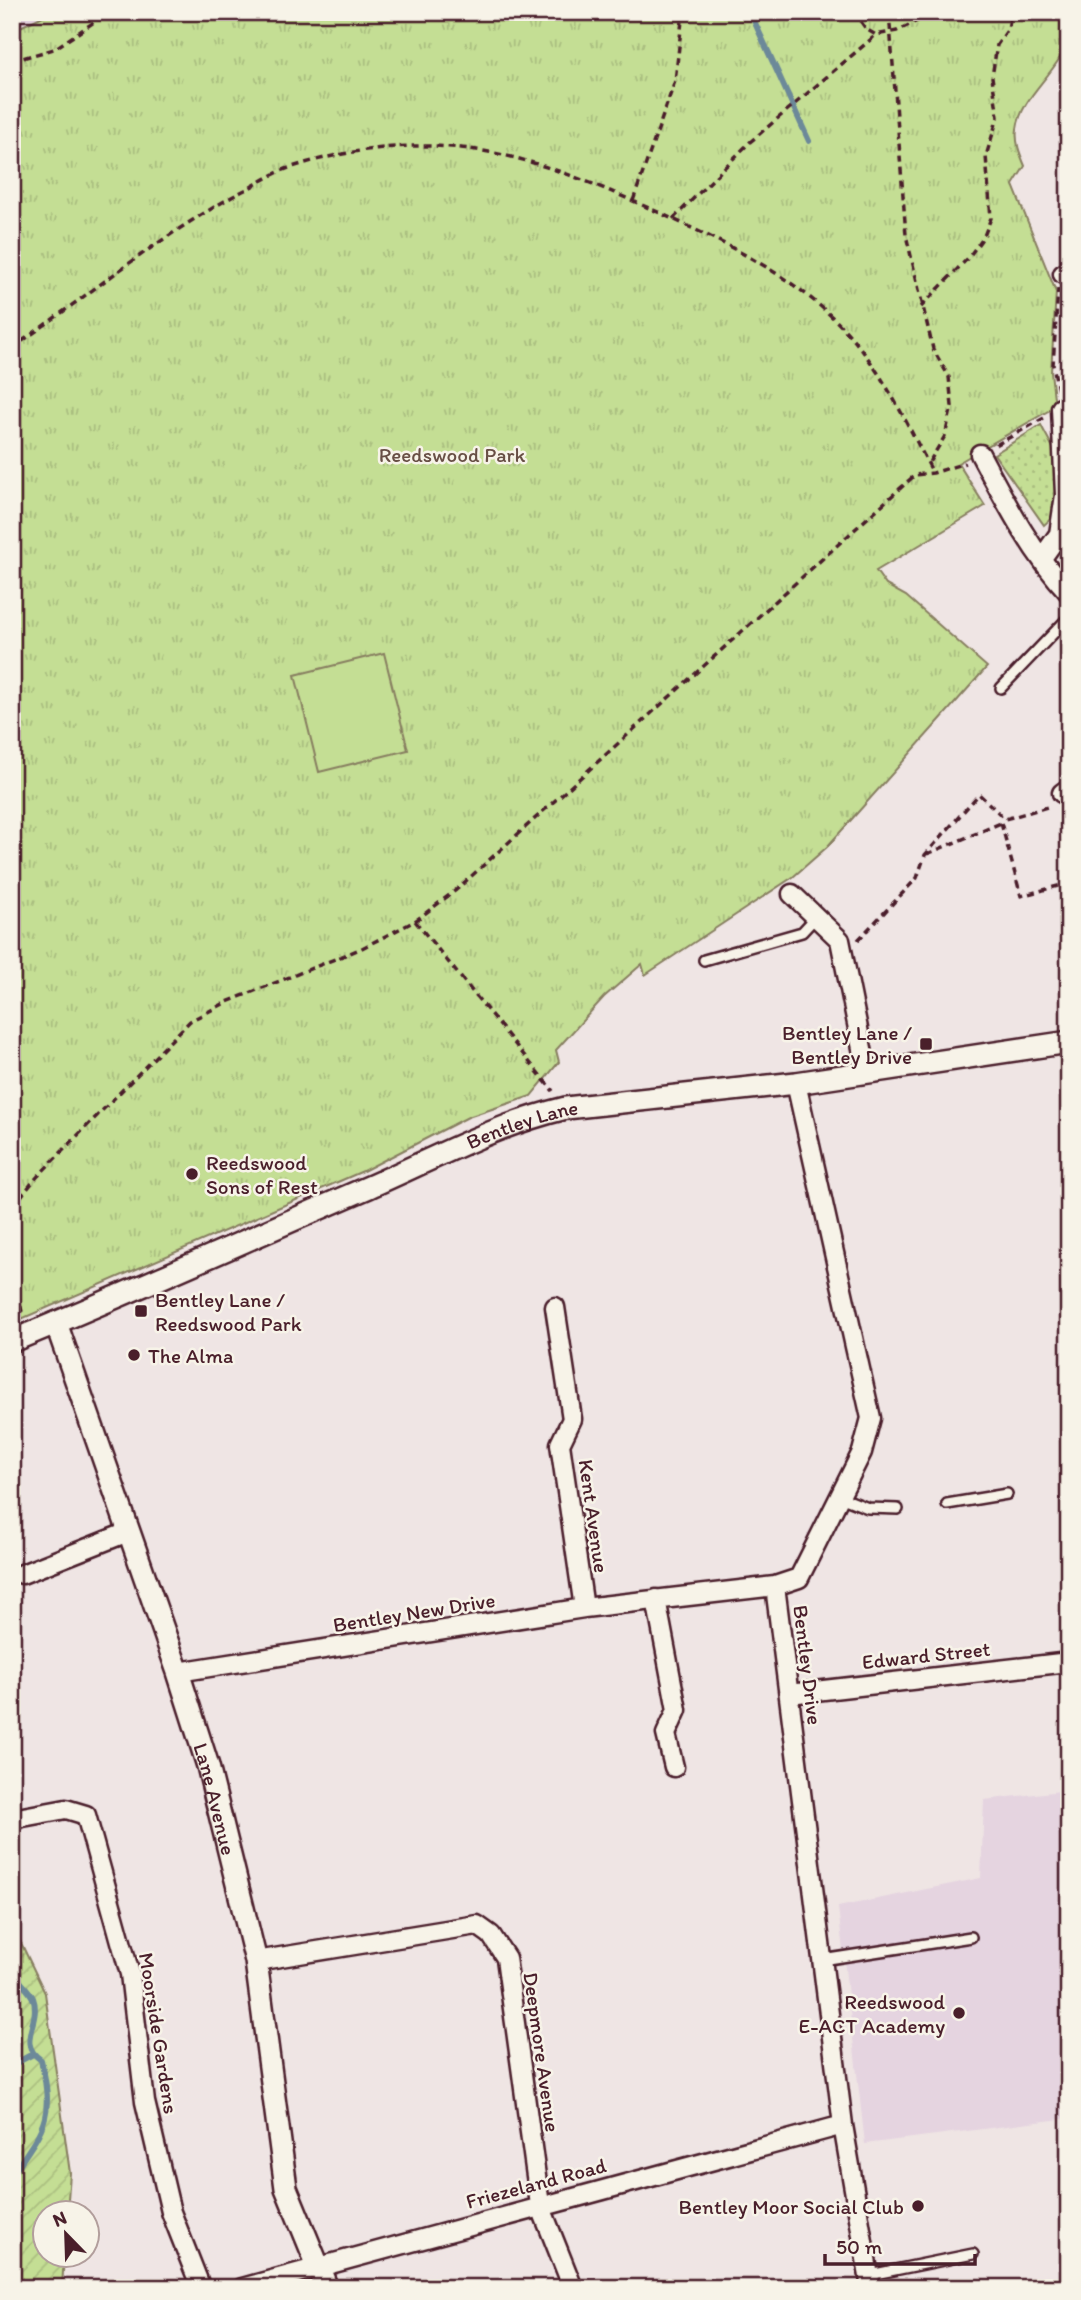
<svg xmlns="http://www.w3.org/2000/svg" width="1081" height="2300" font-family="Itim,sans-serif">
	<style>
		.built { fill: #e5d4e0 }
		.grass { fill: url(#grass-dots); stroke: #877e60; stroke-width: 2 }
		.park { fill: url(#park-tufts); stroke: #877e60; stroke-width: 2 }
		.garden { fill: url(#garden-furrows); stroke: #877e60; stroke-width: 2 }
		.pitch { fill: #c4de94; stroke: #877e60; stroke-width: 2 }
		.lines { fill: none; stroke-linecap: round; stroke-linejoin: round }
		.stream { stroke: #6c8999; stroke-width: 6 }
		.service-casing { stroke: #4a1f2b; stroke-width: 14 }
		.minor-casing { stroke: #4a1f2b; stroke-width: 23 }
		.tertiary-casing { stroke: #4a1f2b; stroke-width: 26 }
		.path { stroke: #4a1f2b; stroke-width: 3.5; stroke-dasharray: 7 5; stroke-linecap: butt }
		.service { stroke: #f7f3e8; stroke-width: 9 }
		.minor { stroke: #f7f3e8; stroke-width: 18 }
		.tertiary { stroke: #f7f3e8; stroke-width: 21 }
		.poi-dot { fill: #4a1f2b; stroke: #f7f3e8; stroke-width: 2.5 }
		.labels { text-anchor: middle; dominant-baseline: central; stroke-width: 5; stroke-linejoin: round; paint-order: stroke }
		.park-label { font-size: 21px; fill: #684f45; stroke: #f7f3e8 }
		.poi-label { font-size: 21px; fill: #4a1f2b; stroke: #f7f3e8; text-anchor: end }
		.street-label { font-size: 21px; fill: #4a1f2b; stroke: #f7f3e8 }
	</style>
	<defs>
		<pattern id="grass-dots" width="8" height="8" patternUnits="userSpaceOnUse" patternTransform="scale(1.75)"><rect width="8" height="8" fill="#c4de94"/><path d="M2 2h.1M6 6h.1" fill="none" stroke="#aabe80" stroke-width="1.8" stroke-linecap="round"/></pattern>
		<pattern id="park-tufts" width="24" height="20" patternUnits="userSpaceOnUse" patternTransform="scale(1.75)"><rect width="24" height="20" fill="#c4de94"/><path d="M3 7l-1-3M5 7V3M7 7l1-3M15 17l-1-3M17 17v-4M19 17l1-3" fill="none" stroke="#aabe80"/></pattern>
		<pattern id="garden-furrows" width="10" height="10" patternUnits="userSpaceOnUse" patternTransform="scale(1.75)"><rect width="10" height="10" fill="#c4de94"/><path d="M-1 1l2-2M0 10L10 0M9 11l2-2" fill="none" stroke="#aabe80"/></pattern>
	</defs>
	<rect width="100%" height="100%" fill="#efe5e4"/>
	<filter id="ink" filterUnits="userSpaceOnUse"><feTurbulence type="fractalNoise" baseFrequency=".0143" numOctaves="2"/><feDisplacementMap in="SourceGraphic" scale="14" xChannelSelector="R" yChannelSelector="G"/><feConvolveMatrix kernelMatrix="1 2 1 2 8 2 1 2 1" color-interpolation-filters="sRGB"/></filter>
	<g filter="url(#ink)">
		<!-- built -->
		<path class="built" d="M 12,12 L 51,12 L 12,31 Z
			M 1069,1790 L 1069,2118 L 865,2144 L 838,1907 L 981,1878 L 984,1800 Z"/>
		<!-- grass -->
		<path class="grass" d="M 1041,425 C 1045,434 1051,442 1054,451 C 1061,470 1063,512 1044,525 L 994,454 Z"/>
		<!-- park -->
		<path class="park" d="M 51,12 L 1069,12 C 1069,21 1070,31 1068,39 C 1059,73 1021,95 1017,129 C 1015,142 1020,154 1025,166 L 1013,185 L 1056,292 L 1051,372 L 1055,407 L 958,463 L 985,506 L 876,571 L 886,585 L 906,596 L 987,667 L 827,847 L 793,877 L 645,975 L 642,964 L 604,997 L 556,1050 L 559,1062 L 531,1096 L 468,1117 L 363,1171 L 12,1323 L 12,31 Z"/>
		<!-- garden -->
		<path class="garden" d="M 12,1924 L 45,1993 L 70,2173 L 67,2212 L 46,2212 L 46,2254 L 64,2255 L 62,2288 L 12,2288 Z"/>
		<!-- pitch -->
		<path class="pitch" d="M 384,653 L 408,750 L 319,772 L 295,675 Z"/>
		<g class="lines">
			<!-- stream -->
			<path class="stream" d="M 750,12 L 809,141
				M 12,1971 C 18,1981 29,1989 33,1998 C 42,2022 15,2042 41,2060 C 55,2118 44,2128 12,2175
				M 12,2065 L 33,2054"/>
			<defs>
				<path id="service" d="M 1001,688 L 1069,617
					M 704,960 L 802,932 L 816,917
					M 840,1497 L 868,1508 L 898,1509
					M 947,1504 L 1007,1494
					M 822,1960 L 971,1937
					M 870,2275 L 973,2254"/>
				<path id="minor" d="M 1063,274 L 1069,275
					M 980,454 C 1005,501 1032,554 1069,593
					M 1042,558 L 1059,534 L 1065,495 L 1061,408
					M 1062,793 L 1069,788
					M 792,894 L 840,940 L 867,1073
					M 796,1083 L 871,1418 L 862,1452 L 799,1578 L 775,1586 L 843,2125 L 871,2288
					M 555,1307 L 572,1419 L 560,1444 L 584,1608
					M 22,1574 L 128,1532
					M 656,1599 L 677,1710 L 666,1734 L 674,1767
					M 178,1672 L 584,1608 L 775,1586
					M 789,1694 L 1069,1662
					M 12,1819 L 66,1809 L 86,1815 L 130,1974 L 145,2102 L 171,2212 L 201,2288
					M 256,1961 L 477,1925 L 491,1935 L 506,1958 L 540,2205 L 573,2288
					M 242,2288 L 843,2125"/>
				<g id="tertiary">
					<path id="s1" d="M 56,1323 L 178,1672 L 208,1766 L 256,1961 L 286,2188 L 327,2288"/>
					<path id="s2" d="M 12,1341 C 132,1292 250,1238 369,1187 C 438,1157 492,1126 566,1108 L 796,1083 L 1069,1042"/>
				</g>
			</defs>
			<!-- service casing -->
			<use href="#service" class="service-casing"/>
			<!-- minor casing -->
			<use href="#minor" class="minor-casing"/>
			<!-- tertiary casing -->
			<use href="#tertiary" class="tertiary-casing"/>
			<!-- path -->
			<path class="path" d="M 854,12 L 866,29 L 876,35 L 897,31 L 935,12
				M 889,12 L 906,235 L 933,349 L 949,377 L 952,406 L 945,436 L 928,464
				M 12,61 L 54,49 L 109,12
				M 633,201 L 675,81 L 683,12
				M 673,219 L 750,142 L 876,35
				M 12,237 L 19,254 L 12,264
				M 921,307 L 968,258 L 984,236 L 991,218 L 986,156 L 998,117 L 992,77 L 997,45 L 1008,29 L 1011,12
				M 12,348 C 88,296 160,235 241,192 C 256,185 270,175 286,169 C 346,149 414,140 477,150 C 541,160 602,187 660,213 C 726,244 791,273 842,327 C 881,367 907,424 933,473
				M 1058,390 L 1053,365 L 1058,289
				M 996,445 L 1044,418
				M 1001,823 L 1021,896 L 1069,883
				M 927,854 L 1001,823
				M 415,921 L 553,1091
				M 858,940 L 917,878 L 925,855 L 979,794 L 1005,819 L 1051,806
				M 12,1207 L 38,1176 L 190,1021 L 227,1002 L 360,949 L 415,921 L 456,890 L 915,475 L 933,473 L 965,463
				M 12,1270 L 23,1316"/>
			<!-- service -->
			<use href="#service" class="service"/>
			<!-- minor -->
			<use href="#minor" class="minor"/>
			<!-- tertiary -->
			<use href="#tertiary" class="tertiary"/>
		</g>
	</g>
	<!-- markers -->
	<g class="poi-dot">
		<rect x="919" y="1037" width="14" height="14" rx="3.5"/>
		<circle cx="192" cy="1174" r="7"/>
		<rect x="134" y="1304" width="14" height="14" rx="3.5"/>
		<circle cx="134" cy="1355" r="7"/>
		<circle cx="959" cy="2013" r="7"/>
		<circle cx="918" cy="2206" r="7"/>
	</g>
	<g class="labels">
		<!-- park labels -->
		<g class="park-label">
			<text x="452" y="454">Reedswood Park</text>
		</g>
		<!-- poi labels -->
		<g class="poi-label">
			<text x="912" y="1032">Bentley Lane /<tspan x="912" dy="24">Bentley Drive</tspan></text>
			<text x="206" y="1162" text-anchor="start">Reedswood<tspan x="206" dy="24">Sons of Rest</tspan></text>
			<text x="155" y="1299" text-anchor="start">Bentley Lane /<tspan x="155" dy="24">Reedswood Park</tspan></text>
			<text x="148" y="1355" text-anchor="start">The Alma</text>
			<text x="945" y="2001">Reedswood<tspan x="945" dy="24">E-ACT Academy</tspan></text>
			<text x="904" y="2206">Bentley Moor Social Club</text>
		</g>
		<!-- street labels -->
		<g class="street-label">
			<text stroke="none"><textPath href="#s2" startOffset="555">Bentley Lane</textPath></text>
			<text transform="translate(594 1516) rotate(82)">Kent Avenue</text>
			<text transform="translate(414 1612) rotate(-9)">Bentley New Drive</text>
			<text transform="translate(926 1655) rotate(-6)">Edward Street</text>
			<text transform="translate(808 1665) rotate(83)">Bentley Drive</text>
			<text stroke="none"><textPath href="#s1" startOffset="502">Lane Avenue</textPath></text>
			<text transform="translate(159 2033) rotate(81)">Moorside Gardens</text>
			<text transform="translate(542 2052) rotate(82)">Deepmore Avenue</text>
			<text transform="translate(536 2183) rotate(-15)">Friezeland Road</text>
		</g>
	</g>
	<!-- margin -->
	<rect width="1081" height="2300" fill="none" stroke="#f7f3e8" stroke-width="42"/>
	<rect x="21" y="21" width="1039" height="2258" fill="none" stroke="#4a1f2b" stroke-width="2.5" filter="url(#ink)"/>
	<!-- north arrow -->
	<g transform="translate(66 2234) rotate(337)"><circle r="33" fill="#f7f3e8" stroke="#b29e9c" stroke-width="2"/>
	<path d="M0-5L12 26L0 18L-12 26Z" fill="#4a1f2b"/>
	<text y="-10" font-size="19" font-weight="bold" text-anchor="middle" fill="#4a1f2b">N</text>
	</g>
	<!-- scale -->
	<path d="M825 2254v10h150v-10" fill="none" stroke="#4a1f2b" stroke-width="3.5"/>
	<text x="836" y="2254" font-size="21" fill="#4a1f2b" stroke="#f7f3e8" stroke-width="5" paint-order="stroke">50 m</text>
</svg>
